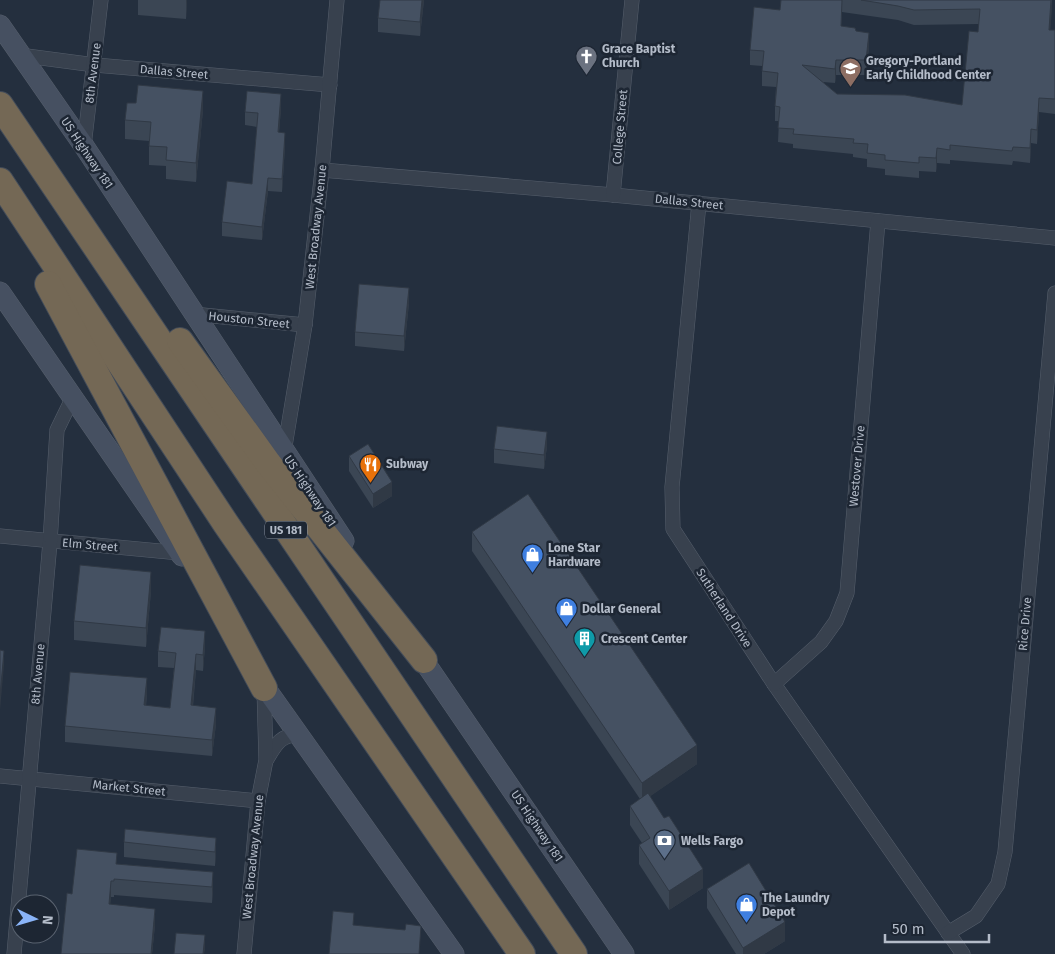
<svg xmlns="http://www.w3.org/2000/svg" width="1055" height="954" font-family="'Fira Sans',sans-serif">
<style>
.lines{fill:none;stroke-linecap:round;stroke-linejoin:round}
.minor-casing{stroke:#565f6c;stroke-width:15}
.secondary-casing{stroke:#565f6c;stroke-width:21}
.motorway-casing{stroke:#434c59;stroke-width:28}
.minor{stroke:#38414e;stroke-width:14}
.secondary{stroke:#465061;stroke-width:20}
.motorway{stroke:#746855;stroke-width:26}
.wall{fill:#3b4654;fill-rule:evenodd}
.shaded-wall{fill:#303945}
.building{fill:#455162;stroke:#303945}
.labels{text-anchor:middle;stroke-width:5;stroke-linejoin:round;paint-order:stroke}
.shield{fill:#1d2633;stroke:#878f9c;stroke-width:1}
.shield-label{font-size:11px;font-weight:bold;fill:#b4bcc9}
.poi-label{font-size:12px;font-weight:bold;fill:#b4bcc9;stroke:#1d2633;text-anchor:start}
.street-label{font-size:12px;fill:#b4bcc9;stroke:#1d2633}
</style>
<rect width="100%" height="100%" fill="#242f3e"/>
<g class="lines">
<defs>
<g id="minor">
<path d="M19,55l76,10 235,20"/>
<path d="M84,146l17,-146"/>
<path d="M322,170l291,25 442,43"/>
<path d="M613,195l19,-195"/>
<path d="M699,203l-27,284 1,42 101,155 189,270"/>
<path d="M193,314l112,11"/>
<path d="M284,452l21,-127 17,-155 15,-170"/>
<path d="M0,536l180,17"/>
<path d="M774,684l47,-42 15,-21 11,-28 31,-372"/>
<path d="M267,759c8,-13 13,-24 30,-24"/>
<path d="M0,776l258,25"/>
<path d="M948,933l28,-17 22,-32 7,-32 50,-559"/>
<path d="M14,954l36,-412 7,-112 16,-33"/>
<path d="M244,954l14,-153 8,-41 -2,-72"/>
</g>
<g id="secondary">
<path d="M0,25l84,121 260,395"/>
<path d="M0,292l182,264"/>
<path d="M415,648l209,306"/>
<path d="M257,676l197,278"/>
</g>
<g id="motorway">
<path d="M0,105l574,849"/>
<path d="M0,181l226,343 296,430"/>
<path d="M48,284l216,404"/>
<path d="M180,341l88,122 156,197"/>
</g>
</defs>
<use href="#minor" class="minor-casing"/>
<use href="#secondary" class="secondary-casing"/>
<use href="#motorway" class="motorway-casing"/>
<use href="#minor" class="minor"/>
<use href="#secondary" class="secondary"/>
<use href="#motorway" class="motorway"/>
</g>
<g class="wall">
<path d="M138,0h49l-1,19 -48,-4z"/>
<path d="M424,0l-4,36 -42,-4v-14z"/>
<path d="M781,0h271l-2,30h5v84l-16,-2 -2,32 -6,-1 -1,20 -17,-2 -1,4 -62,-5v4l-13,-1 -1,9 -17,-1v7l-34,-3v-6l-18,-2v-8l-14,-2v-3l-60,-6v-4l-15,-2 1,-21h-4v-15l1,-19 -14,-1v-20l-12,-1v-15l30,-40zM842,12l56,8 16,5 65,-1 -1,8 -16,73 -125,-11 -14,-12 12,1 1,-8h30l3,-28 -13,-16 -15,-5z"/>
<path d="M281,108l-2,24 6,14 -3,46 -14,-1 -6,49 -40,-4v-14l30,-38 5,-57 -12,-2v-13z"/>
<path d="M203,110l-7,72 -30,-3v-13l-17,-1v-24l-24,-2v-19z"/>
<path d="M409,303l-5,48 -49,-5v-14z"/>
<path d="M547,446l-3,23 -50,-6v-14z"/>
<path d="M349,456l43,40 -19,12 -24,-37z"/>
<path d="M472,532l225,232 -47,32 53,92 -34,22 -30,-46v-19l3,-2 -12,-18v-19l10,-7 -168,-248z"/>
<path d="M151,591l-5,56 -72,-7v-19z"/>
<path d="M205,646l-2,25 -7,-1 -3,36 23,18 -4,32 -147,-14v-16l82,-32 -1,12 24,2 4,-40 -16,-1v-16z"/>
<path d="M216,838v14l-1,14 -91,-9v-15z"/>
<path d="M117,864l96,8v17l-1,14 -98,-8v2h-3l-1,7 45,21 -3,29h-91l11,-60z"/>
<path d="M707,889l78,52 -21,13h-28l-29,-46z"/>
</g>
<g class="shaded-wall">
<path d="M186,0h1l-1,19z"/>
<path d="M422,0h2l-4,36v-14z"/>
<path d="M1052,0v10l-3,34v-14z"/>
<path d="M869,33v14l-3,28v-15z"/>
<path d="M836,60v15l-1,8v-14z"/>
<path d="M203,91v19l-7,72v-19z"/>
<path d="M281,94v14l-3,38v-14z"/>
<path d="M1039,98v14l-2,32v-14z"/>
<path d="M1031,129v14l-1,20v-15z"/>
<path d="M285,133v13l-3,46v-13z"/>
<path d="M937,148v15l-1,9v-14z"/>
<path d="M268,178v13l-6,49v-13z"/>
<path d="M409,288v15l-5,48v-15z"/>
<path d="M547,432v14l-3,23v-14z"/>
<path d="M392,482v14l-19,12v-14z"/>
<path d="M151,572v19l-5,56v-19z"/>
<path d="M205,631v15l-2,25v-16z"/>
<path d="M4,651v14l-4,45v-14z"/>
<path d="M196,654v16l-5,51v-16z"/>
<path d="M147,678v16l-3,27v-16z"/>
<path d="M216,708v16l-4,32v-16z"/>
<path d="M697,745v19l-55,38v-19z"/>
<path d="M216,838v14l-1,14v-14z"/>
<path d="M703,869v19l-34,22v-19z"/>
<path d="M213,872v17l-1,14v-16z"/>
<path d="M111,881v16l-2,23v-16z"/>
<path d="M155,909v16l-3,29h-1z"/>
<path d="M785,922v19l-21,13h-21v-6z"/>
<path d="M205,935v15l-1,4h-1z"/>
</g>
<g class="building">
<path d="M380,0h42l-2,22 -42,-4z"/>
<path d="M781,0h61l-1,26 14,2 1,3 13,2 -3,27h-30l-1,9 -33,-4 35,29 68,1 57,10 7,-74 9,1 2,-23 -66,1 -16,-4 -37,-6h190l-2,30h6v69l-16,-1 -2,32 -6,-1 -1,19 -17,-1 -1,4 -62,-6v5l-13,-2 -1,10 -17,-1v6l-34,-3v-5l-18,-2 1,-9 -15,-1 1,-4 -61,-5 1,-5 -16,-1 2,-21 -5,-1 3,-33 -16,-2 2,-20 -14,-1 4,-43 26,3z"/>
<path d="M138,85l65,6 -7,72 -30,-3 1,-13 -18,-1 2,-24 -26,-2 2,-17h9z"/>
<path d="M247,91l34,3 -3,38 7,1 -3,46 -14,-1 -6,49 -40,-5 5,-41 25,3 6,-71 -13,-1z"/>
<path d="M359,284l50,4 -5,48 -49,-4z"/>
<path d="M497,426l50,6 -3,23 -50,-6z"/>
<path d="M368,444l24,38 -19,12 -24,-38z"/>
<path d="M528,494l169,251 -55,38 -170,-251z"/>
<path d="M80,565l71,7 -5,56 -72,-7z"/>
<path d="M161,627l44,4 -2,24 -7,-1 -5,51 25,3 -4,32 -147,-14 5,-54 77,6 -3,27 26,3 6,-55 -18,-2z"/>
<path d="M0,650l4,1 -4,45z"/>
<path d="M648,793l16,25 5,-2 34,53 -34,22 -30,-46 11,-7 -20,-32z"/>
<path d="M125,829l91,9 -1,14 -91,-10z"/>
<path d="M77,849l40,4 -1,11 97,8 -1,15 -98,-8v2h-3l-2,23 46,5 -4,45h-90l6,-61 5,1z"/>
<path d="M749,863l36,59 -42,26 -36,-59z"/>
<path d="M333,911l21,2 -1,12 52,5 1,-6 15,2 -2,28h-90z"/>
<path d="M176,933l29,2 -2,19h-29z"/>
</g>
<defs>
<symbol id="church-pin" viewBox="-11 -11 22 30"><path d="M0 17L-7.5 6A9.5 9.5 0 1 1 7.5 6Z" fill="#6b7280" stroke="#1d2633"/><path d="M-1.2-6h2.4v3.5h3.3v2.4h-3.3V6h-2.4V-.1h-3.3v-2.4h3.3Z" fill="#fff"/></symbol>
<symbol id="school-pin" viewBox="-11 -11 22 30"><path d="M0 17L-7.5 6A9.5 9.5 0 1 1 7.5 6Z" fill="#8d6e63" stroke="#1d2633"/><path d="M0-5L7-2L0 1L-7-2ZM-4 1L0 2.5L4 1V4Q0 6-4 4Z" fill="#fff"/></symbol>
<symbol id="restaurant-pin" viewBox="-11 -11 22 30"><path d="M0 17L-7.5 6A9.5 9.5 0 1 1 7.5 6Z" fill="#e8710a" stroke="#1d2633"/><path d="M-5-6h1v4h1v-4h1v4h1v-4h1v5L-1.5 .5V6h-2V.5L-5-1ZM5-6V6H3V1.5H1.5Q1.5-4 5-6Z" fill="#fff"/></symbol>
<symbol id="shop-pin" viewBox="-11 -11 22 30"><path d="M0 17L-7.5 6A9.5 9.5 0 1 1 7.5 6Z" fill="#3f7fe0" stroke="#1d2633"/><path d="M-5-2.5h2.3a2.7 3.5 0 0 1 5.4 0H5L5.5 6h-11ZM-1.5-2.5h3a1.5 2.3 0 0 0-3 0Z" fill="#fff"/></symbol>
<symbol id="building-pin" viewBox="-11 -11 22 30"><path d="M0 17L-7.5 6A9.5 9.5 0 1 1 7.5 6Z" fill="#0f9aa8" stroke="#1d2633"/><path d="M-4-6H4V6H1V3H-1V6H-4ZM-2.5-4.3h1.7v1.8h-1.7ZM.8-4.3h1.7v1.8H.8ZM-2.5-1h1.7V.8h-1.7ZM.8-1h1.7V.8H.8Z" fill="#fff"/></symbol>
<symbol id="bank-pin" viewBox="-11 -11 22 30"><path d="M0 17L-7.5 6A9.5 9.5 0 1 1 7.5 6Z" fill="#5c6f8a" stroke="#1d2633"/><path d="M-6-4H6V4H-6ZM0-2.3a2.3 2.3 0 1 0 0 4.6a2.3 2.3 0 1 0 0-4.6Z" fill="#fff"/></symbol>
</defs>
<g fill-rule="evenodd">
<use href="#church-pin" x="574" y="44" width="25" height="34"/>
<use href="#school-pin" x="838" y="56" width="25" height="34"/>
<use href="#restaurant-pin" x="358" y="452" width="25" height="34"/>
<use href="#shop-pin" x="520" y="542" width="25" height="34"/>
<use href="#shop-pin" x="554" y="596" width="25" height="34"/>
<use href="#building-pin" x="572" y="626" width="25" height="34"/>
<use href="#bank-pin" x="652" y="828" width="25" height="34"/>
<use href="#shop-pin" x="734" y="892" width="25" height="34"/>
</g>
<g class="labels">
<rect class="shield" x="265" y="521.5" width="42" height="17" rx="4"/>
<g class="shield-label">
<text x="286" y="534">US 181</text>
</g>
<g class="poi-label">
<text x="602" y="53">Grace Baptist<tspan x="602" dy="14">Church</tspan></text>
<text x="866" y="65">Gregory-Portland<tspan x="866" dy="14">Early Childhood Center</tspan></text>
<text x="386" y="468">Subway</text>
<text x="548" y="552">Lone Star<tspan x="548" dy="14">Hardware</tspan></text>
<text x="582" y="613">Dollar General</text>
<text x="601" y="643">Crescent Center</text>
<text x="681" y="845">Wells Fargo</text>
<text x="762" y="902">The Laundry<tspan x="762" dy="14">Depot</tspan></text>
</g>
<g class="street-label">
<text transform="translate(174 72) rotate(5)" y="4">Dallas Street</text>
<text transform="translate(93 73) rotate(-83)" y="4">8th Avenue</text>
<text transform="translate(620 127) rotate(-85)" y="4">College Street</text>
<text transform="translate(87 153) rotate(56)" y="4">US Highway 181</text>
<text transform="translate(689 202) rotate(6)" y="4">Dallas Street</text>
<text transform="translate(316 227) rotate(-84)" y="4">West Broadway Avenue</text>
<text transform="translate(249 320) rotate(6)" y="4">Houston Street</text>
<text transform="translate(857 466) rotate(-85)" y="4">Westover Drive</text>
<text transform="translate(310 491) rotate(56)" y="4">US Highway 181</text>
<text transform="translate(90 545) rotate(5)" y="4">Elm Street</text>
<text transform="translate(724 608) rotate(57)" y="4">Sutherland Drive</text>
<text transform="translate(1025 624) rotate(-85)" y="4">Rice Drive</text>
<text transform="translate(38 674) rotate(-85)" y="4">8th Avenue</text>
<text transform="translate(129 788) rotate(6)" y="4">Market Street</text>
<text transform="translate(537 826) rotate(56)" y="4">US Highway 181</text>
<text transform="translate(253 857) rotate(-84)" y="4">West Broadway Avenue</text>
</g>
</g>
<g transform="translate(35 919) rotate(95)"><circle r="24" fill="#1d2633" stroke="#59626f"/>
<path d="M0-4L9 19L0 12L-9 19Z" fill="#8ab4f8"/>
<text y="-8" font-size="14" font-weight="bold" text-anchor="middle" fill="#b4bcc9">N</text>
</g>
<path d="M885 934v8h104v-8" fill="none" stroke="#b4bcc9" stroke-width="2.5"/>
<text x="892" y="934" font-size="15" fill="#b4bcc9" stroke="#1d2633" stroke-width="4" paint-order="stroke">50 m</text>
</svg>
